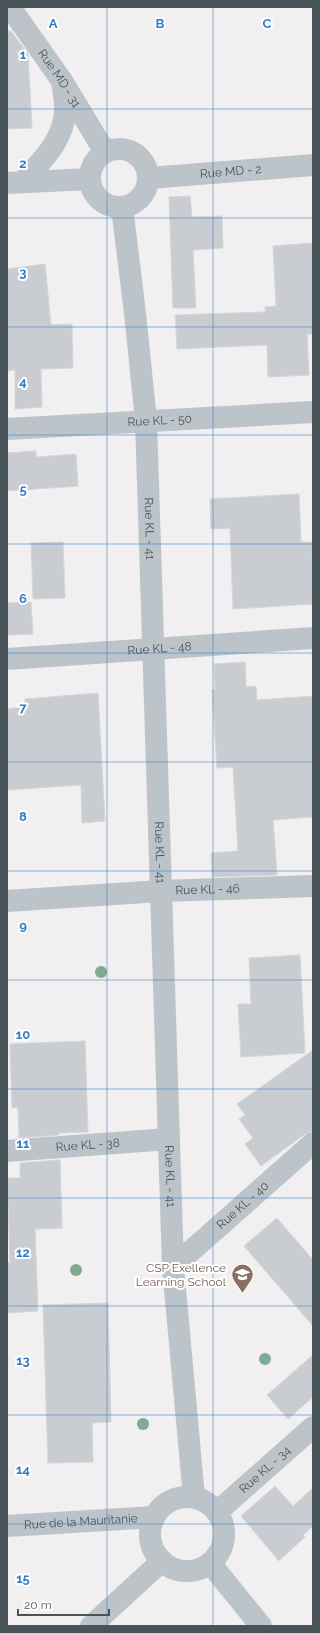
<svg xmlns="http://www.w3.org/2000/svg" width="320" height="1633" font-family="Raleway,sans-serif">
<style>
.building{fill:#c9ccd1;stroke:#d4d6d9}
.lines{fill:none;stroke-linecap:round;stroke-linejoin:round}
.minor{stroke:#bcc4ca;stroke-width:22}
.tertiary{stroke:#bcc4ca;stroke-width:22}
.tree{fill:#80aa92}
.grid{fill:none;stroke:#307dca;stroke-width:1;stroke-opacity:0.55}
.labels{text-anchor:middle;stroke-width:4;stroke-linejoin:round;paint-order:stroke}
.street-label{font-size:12px;fill:#49535a;stroke:#fff}
.education-label{font-size:12px;fill:#785e54;stroke:#fff;text-anchor:end}
.grid-label{font-size:13px;text-anchor:middle;font-weight:bold;fill:#307dca;stroke:#fff;stroke-width:4;stroke-linejoin:round;paint-order:stroke}
</style>
<rect width="100%" height="100%" fill="#f1efef"/>
<g class="building">
<path d="M7,31h4l17,23 4,74 -25,1z"/>
<path d="M190,196l2,21 30,-1 1,32 -30,2 3,58h-23l-4,-111z"/>
<path d="M313,243v91h-6l2,41 -41,2 -1,-32 -90,4 -2,-34 90,-3v-5l11,-1 -3,-60z"/>
<path d="M45,264l6,61 21,-1 1,44 -32,1 1,38 -27,2v-39l-8,1v-102z"/>
<path d="M36,451v6l40,-3 2,32 -71,5v-38z"/>
<path d="M299,494l2,48h11l1,62 -80,5 -3,-81 -19,1 -1,-30z"/>
<path d="M63,542l2,56 -32,1 -2,-56z"/>
<path d="M31,602l2,32 -26,1v-32z"/>
<path d="M245,662l1,25 10,-1 1,14 56,-4v121l-40,3 4,55 -65,2 -1,-24 27,-2 -5,-84 -16,1 -5,-78 3,-1 -1,-25z"/>
<path d="M98,693l7,128 -23,2 -1,-38 -74,5v-81l18,-2v-8z"/>
<path d="M300,955l5,98 -64,4 -3,-53h13l-2,-46z"/>
<path d="M85,1041l3,91 -30,1 1,2 -40,3 -1,-31 -6,1 -2,-64z"/>
<path d="M313,1050v81l-8,3 -44,32 -16,-22 8,-6 -14,-19 6,-4 -8,-11z"/>
<path d="M60,1160l2,68 -27,1 3,82 -31,2v-50l3,-1 -3,-84h13v-15z"/>
<path d="M277,1218l36,42v66l-69,-80z"/>
<path d="M108,1303l3,119 -19,1 1,39 -45,1 -5,-158z"/>
<path d="M313,1355v42l-25,22 -21,-24z"/>
<path d="M275,1486l18,20 20,-18v38l-10,9 2,2 -26,24 -38,-45z"/>
</g>
<g class="lines">
<g class="minor">
<path id="s1" d="M10,7l52,74 43,71"/>
<path id="s2" d="M122,207l13,106 11,108 27,846 21,230"/>
<path id="s3" d="M7,429l306,-17"/>
<path id="s4" d="M7,659l306,-21"/>
<path id="s5" d="M7,901l154,-10 152,-5"/>
<path id="s6" d="M7,1151l162,-12"/>
<path id="s7" d="M173,1267l140,-124"/>
<path id="s8" d="M217,1512l96,-85"/>
<path d="M91,1626l71,-65"/>
</g>
<g class="tertiary">
<circle cx="119" cy="178" r="29"/>
<path id="s9" d="M149,178l164,-13"/>
<path d="M23,182c18,-21 40,-40 42,-70 1,-10 -2,-21 -3,-31"/>
<path d="M7,183l83,-4"/>
<circle cx="187" cy="1534" r="37"/>
<path id="s10" d="M7,1526l147,-9"/>
<path d="M210,1563l51,63"/>
</g>
</g>
<g class="tree">
<circle cx="101" cy="972" r="6"/>
<circle cx="76" cy="1270" r="6"/>
<circle cx="265" cy="1359" r="6"/>
<circle cx="143" cy="1424" r="6"/>
</g>
<path class="grid" d="M107,7v1619M213,7v1619M7,109h306M7,218h306M7,327h306M7,435h306M7,544h306M7,653h306M7,762h306M7,871h306M7,980h306M7,1089h306M7,1198h306M7,1306h306M7,1415h306M7,1524h306"/>
<defs>
<symbol id="school-pin" viewBox="-11 -11 22 30"><path d="M0 17L-7.5 6A9.5 9.5 0 1 1 7.5 6Z" fill="#8d6e63" stroke="#fff"/><path d="M0-5L7-2L0 1L-7-2ZM-4 1L0 2.5L4 1V4Q0 6-4 4Z" fill="#fff"/></symbol>
</defs>
<g fill-rule="evenodd">
<use href="#school-pin" x="230" y="1262" width="25" height="34"/>
</g>
<g class="labels">
<g class="street-label">
<text dy="4" stroke="none"><textPath href="#s1" startOffset="87">Rue MD - 31</textPath></text>
<text dy="4" stroke="none"><textPath href="#s9" startOffset="82">Rue MD - 2</textPath></text>
<text dy="4" stroke="none"><textPath href="#s3" startOffset="153">Rue KL - 50</textPath></text>
<text dy="4" stroke="none"><textPath href="#s2" startOffset="323">Rue KL - 41</textPath></text>
<text dy="4" stroke="none"><textPath href="#s4" startOffset="153">Rue KL - 48</textPath></text>
<text dy="4" stroke="none"><textPath href="#s2" startOffset="647">Rue KL - 41</textPath></text>
<text dy="4" stroke="none"><textPath href="#s5" startOffset="201">Rue KL - 46</textPath></text>
<text dy="4" stroke="none"><textPath href="#s6" startOffset="81">Rue KL - 38</textPath></text>
<text dy="4" stroke="none"><textPath href="#s2" startOffset="971">Rue KL - 41</textPath></text>
<text dy="4" stroke="none"><textPath href="#s7" startOffset="93">Rue KL - 40</textPath></text>
<text dy="4" stroke="none"><textPath href="#s8" startOffset="64">Rue KL - 34</textPath></text>
<text dy="4" stroke="none"><textPath href="#s10" startOffset="74">Rue de la Mauritanie</textPath></text>
</g>
<g class="education-label">
<text x="226" y="1272">CSP Exellence<tspan x="226" dy="14">Learning School</tspan></text>
</g>
</g>
<g class="grid-label">
<text x="53" y="28">A</text>
<text x="160" y="28">B</text>
<text x="267" y="28">C</text>
<text x="23" y="59">1</text>
<text x="23" y="168">2</text>
<text x="23" y="277">3</text>
<text x="23" y="386">4</text>
<text x="23" y="494">5</text>
<text x="23" y="603">6</text>
<text x="23" y="712">7</text>
<text x="23" y="821">8</text>
<text x="23" y="930">9</text>
<text x="23" y="1039">10</text>
<text x="23" y="1148">11</text>
<text x="23" y="1257">12</text>
<text x="23" y="1365">13</text>
<text x="23" y="1474">14</text>
<text x="23" y="1583">15</text>
</g>
<rect width="320" height="1633" fill="none" stroke="#49535a" stroke-width="16"/>
<path d="M18 1609v6h91v-6" fill="none" stroke="#49535a" stroke-width="2"/>
<text x="24" y="1609" font-size="12" fill="#49535a" stroke="#ffffff" stroke-width="3" paint-order="stroke">20 m</text>
</svg>
